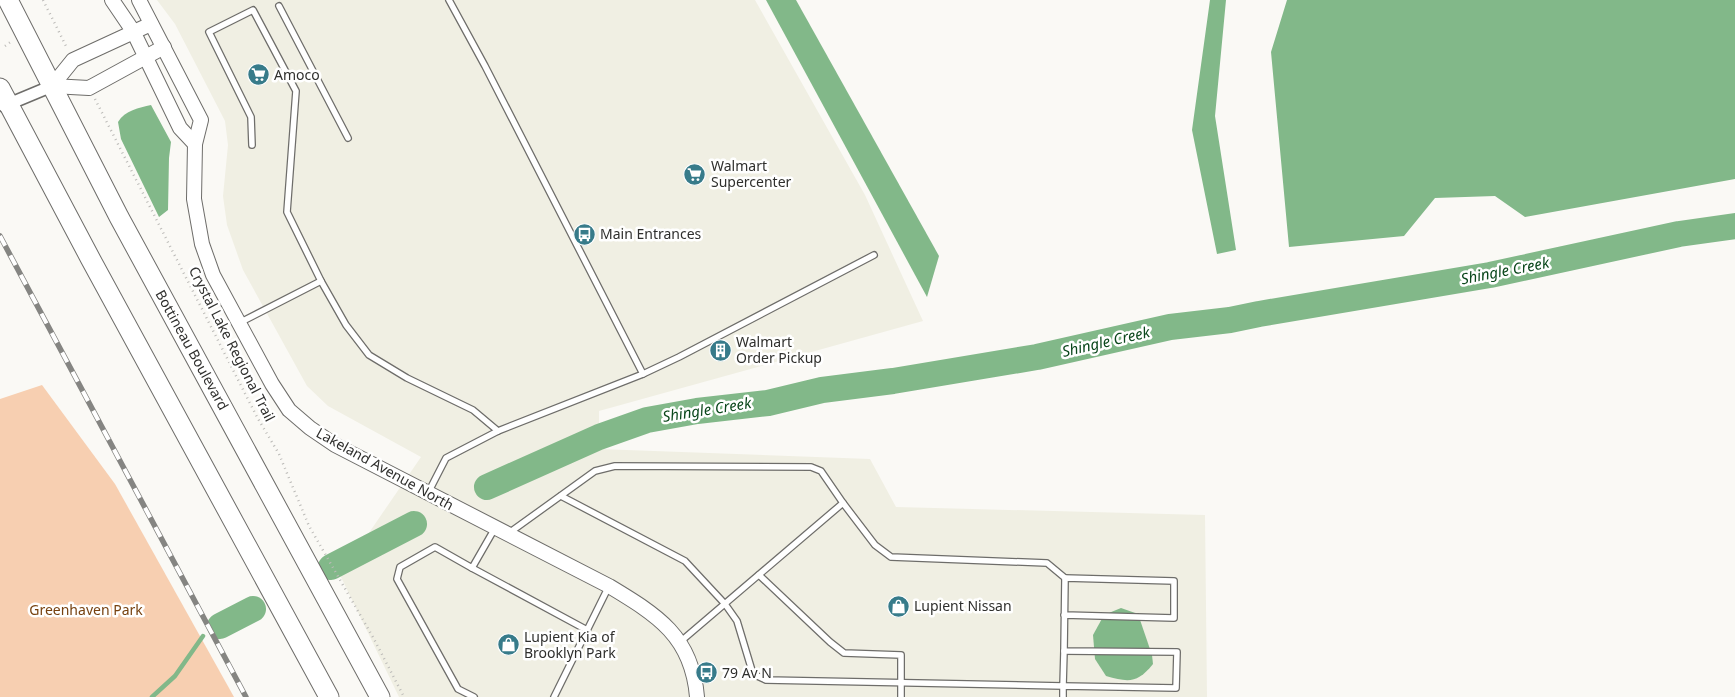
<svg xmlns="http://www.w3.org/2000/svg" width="1735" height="697" font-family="'Noto Sans',sans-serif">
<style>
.built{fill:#f0efe3}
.green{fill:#f7cfb1}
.water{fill:#82b889}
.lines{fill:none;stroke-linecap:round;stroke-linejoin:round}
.stream{stroke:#82b889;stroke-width:4.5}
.river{stroke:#82b889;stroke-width:26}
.service-casing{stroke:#6e6d6a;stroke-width:8}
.minor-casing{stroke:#6e6d6a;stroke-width:14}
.tertiary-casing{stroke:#6e6d6a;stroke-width:16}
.trunk-casing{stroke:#6e6d6a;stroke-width:21}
.path{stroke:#bcbbb8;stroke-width:2.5;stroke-dasharray:1 4;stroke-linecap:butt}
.service{stroke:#fff;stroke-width:5.5}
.minor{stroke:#fff;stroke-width:11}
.tertiary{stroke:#fff;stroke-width:14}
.trunk{stroke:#fff;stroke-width:19}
.rail-casing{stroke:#858582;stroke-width:5.5}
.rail{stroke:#fff;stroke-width:4;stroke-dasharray:11;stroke-linecap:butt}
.labels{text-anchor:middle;stroke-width:5;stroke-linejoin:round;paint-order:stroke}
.poi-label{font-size:14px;fill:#2f2f2d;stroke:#fff;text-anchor:start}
.street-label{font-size:14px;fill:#2f2f2d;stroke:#fff}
.park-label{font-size:14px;fill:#774210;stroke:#fff}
.water-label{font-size:15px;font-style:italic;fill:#0a471b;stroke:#fff}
</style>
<rect width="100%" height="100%" fill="#faf9f5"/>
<path class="built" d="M157,0h598l110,195 58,126 -324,90v38l271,10 26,48 309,8 2,182h-808l-59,-122 81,-118 -93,-51 -21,-20 -64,-116 -16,-45 -4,-29 5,-51 -3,-24 -50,-97z"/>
<path class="green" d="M42,385l73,99 119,213h-234v-298z"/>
<g class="water">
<path d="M766,0h30l143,256 -12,41z"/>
<path d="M1210,0h16l-11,116 21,134 -19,4 -25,-124z"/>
<path d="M1287,0h448v179l-210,38 -30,-21 -60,2 -31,38 -115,11 -18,-195z"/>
<path d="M151,105l20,37 -2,16 -1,52 -9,7 -38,-78 -3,-17c7,-12 21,-14 33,-17z"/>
<path d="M1121,608l17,6 14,41 1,9c-16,20 -25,18 -47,12l-11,-17 -2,-24 11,-20z"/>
</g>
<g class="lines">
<path class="stream" d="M152,697l23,-21 28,-40"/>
<g class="river">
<path d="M487,487l112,-50 48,-17 50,-9 71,-8 54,-13 71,-9 144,-24 133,-30 60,-7 29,-6 231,-39 189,-41 56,-8"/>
<path d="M331,567l83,-43"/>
<path d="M220,626l33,-17"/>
</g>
<defs>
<g id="service">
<path d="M449,0l36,66 158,308"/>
<path d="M279,6l69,132"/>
<path d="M252,145l-1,-28 -42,-85 44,-22 43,81 -9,121 34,69 25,44 23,30 38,23 66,32 25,21"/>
<path d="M239,323l82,-42"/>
<path d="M428,493l18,-35 52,-27 145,-57 36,-17 195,-102"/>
<path d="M561,496l124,65 40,43 12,17 16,53 13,6 297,6 1,-35"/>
<path d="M509,533l86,-62 20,-5 196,1 10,4 22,32"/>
<path d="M472,568l115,62"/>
<path d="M759,575l71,67 14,11 57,2v42"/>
<path d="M680,642l163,-139 32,42 16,12 156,6 18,15"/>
<path d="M474,697l-16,-8 -61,-110 3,-12 35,-20 37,21 23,-40"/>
<path d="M554,697l55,-111"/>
<path d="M1063,697v-11l113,2 1,-36 -113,-1 1,-73 109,3v37l-110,-3"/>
</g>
<path id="minor" d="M4,106l48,-20"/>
<g id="tertiary">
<path d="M112,0l21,31 47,97 15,16"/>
<path d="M139,0l62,120 -6,24 -1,55 8,45 11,31 59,109 17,26 21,18 25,17 274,141c48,29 83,50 88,111"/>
<path d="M52,86l37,2 75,-41"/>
<path d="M52,86l21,-26 78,-36"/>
</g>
<g id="trunk">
<path d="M8,0l111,217 261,480"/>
<path d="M0,88l90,170 239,439"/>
</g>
</defs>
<use href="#service" class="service-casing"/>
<use href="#minor" class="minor-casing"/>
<use href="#tertiary" class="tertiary-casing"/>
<use href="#trunk" class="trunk-casing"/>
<g class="path">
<path d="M43,0l24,48"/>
<path d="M5,46l7,-5"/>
<path d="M95,99l162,318 22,37 30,72 65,113 30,58"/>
</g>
<use href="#service" class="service"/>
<use href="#minor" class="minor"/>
<use href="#tertiary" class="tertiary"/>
<use href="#trunk" class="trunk"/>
<defs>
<path id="rail" d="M0,236l246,461"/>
</defs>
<use href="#rail" class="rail-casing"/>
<use href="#rail" class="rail"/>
</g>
<defs>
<symbol id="supermarket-disc" viewBox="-11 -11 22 22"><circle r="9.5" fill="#377b8a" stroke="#fff"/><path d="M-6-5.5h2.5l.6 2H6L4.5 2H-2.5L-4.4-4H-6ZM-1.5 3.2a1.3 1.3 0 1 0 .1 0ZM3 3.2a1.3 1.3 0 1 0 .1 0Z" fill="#fff"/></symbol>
<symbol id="bus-disc" viewBox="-11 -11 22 22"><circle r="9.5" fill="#377b8a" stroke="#fff"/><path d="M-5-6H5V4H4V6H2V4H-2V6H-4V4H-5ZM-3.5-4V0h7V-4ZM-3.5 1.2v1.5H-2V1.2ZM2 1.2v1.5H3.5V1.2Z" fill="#fff"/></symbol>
<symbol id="building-disc" viewBox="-11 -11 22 22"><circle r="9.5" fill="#377b8a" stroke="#fff"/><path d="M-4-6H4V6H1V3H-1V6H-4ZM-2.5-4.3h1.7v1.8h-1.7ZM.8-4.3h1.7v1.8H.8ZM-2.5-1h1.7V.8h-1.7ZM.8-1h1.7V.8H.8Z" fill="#fff"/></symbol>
<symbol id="shop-disc" viewBox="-11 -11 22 22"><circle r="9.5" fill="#377b8a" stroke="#fff"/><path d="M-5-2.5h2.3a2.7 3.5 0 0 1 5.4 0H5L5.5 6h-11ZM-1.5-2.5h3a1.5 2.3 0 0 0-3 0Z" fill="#fff"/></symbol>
</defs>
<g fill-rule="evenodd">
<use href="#supermarket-disc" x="246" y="62" width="25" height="25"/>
<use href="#supermarket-disc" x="682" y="162" width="25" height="25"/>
<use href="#bus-disc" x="572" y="222" width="25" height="25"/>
<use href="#building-disc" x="708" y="338" width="25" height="25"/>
<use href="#shop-disc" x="886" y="594" width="25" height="25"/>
<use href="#shop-disc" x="496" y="632" width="25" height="25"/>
<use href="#bus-disc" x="694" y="660" width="25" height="25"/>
</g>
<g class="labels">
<g class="poi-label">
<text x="274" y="80">Amoco</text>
<text x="711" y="171">Walmart<tspan x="711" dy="16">Supercenter</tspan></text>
<text x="600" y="239">Main Entrances</text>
<text x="736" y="347">Walmart<tspan x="736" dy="16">Order Pickup</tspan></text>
<text x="914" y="611">Lupient Nissan</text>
<text x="524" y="642">Lupient Kia of<tspan x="524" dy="16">Brooklyn Park</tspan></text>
<text x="722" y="678">79 Av N</text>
</g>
<g class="street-label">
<text transform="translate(232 344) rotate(63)" y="5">Crystal Lake Regional Trail</text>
<text transform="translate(192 350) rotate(61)" y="5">Bottineau Boulevard</text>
<text transform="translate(385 469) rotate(29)" y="5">Lakeland Avenue North</text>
</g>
<g class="park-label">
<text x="86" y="615">Greenhaven Park</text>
</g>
<g class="water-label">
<text transform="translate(1505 271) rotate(-11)" y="5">Shingle Creek</text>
<text transform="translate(1106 342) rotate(-13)" y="5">Shingle Creek</text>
<text transform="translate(707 410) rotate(-9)" y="5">Shingle Creek</text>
</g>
</g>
</svg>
